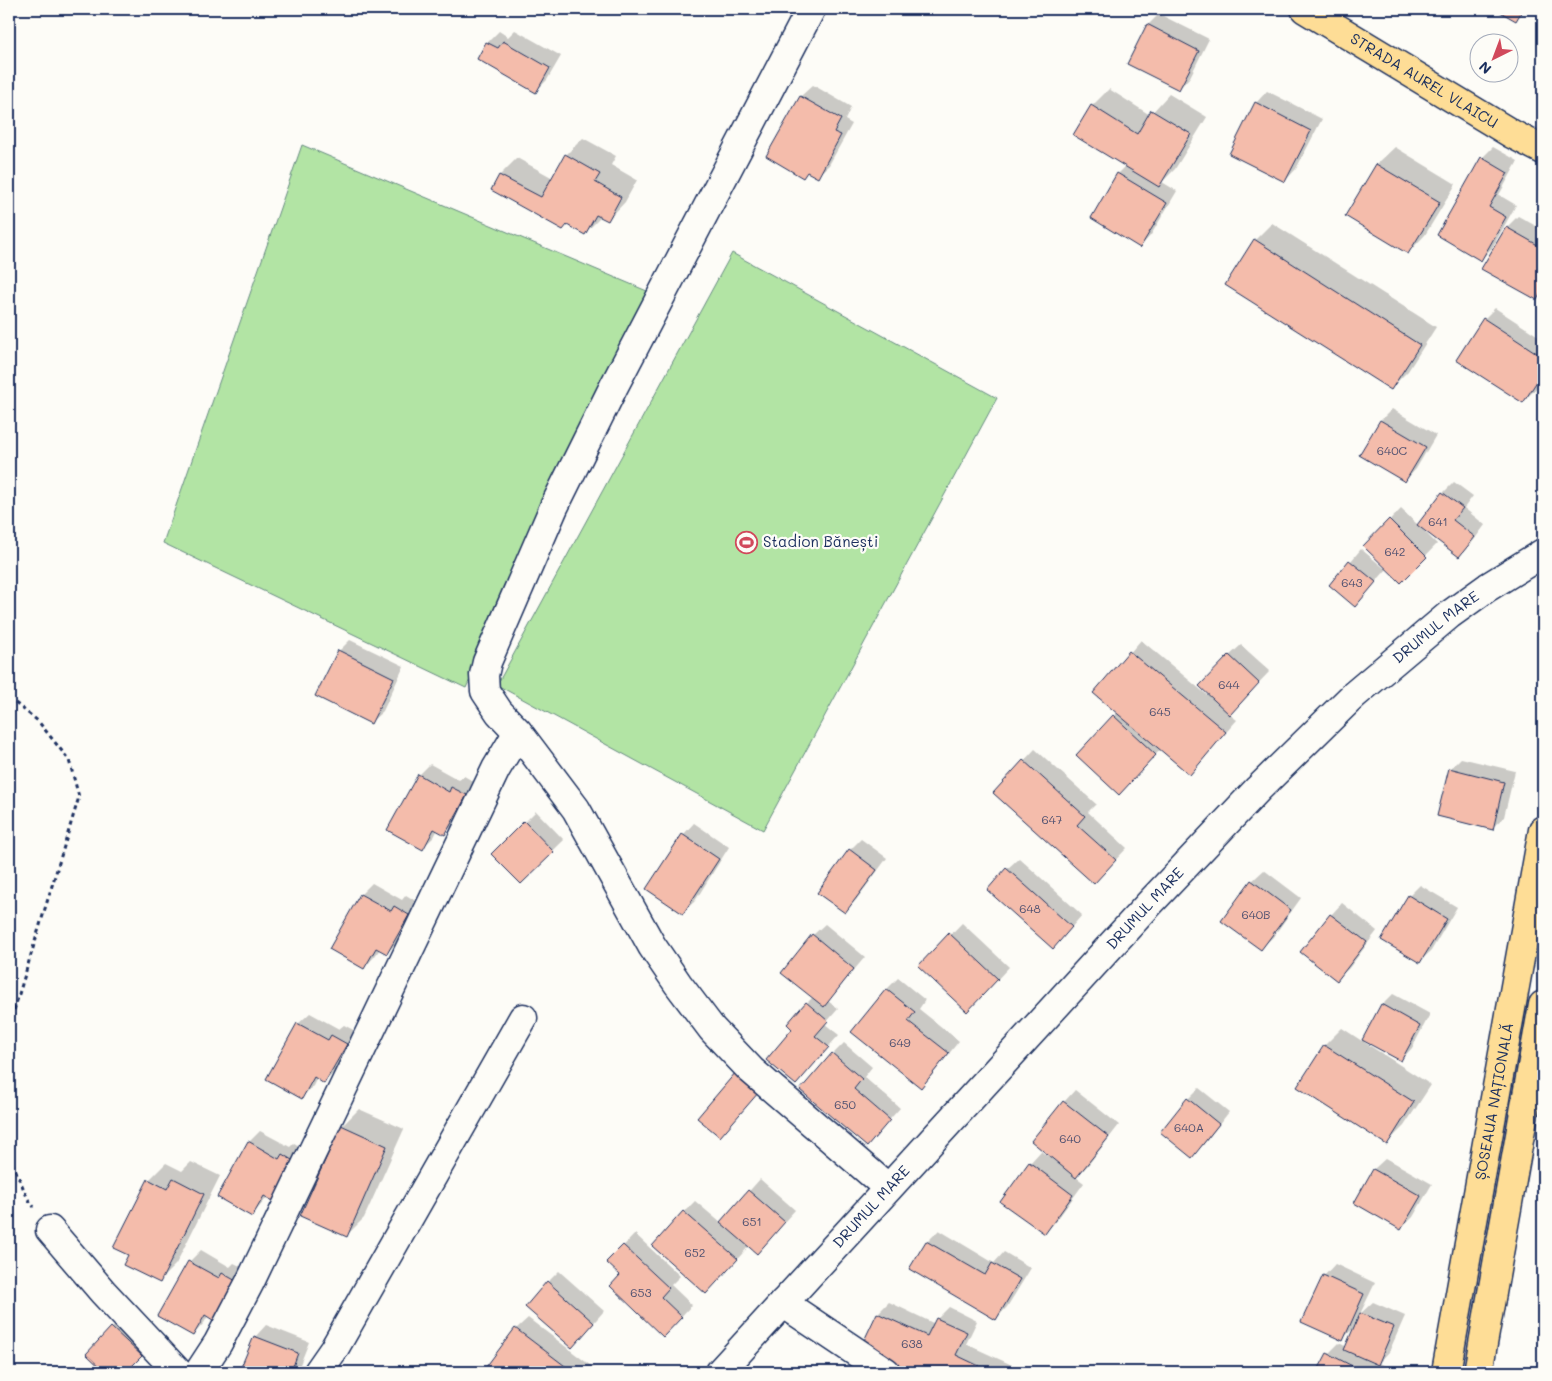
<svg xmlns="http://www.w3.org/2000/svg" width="1552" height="1381" font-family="Mali,sans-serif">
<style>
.green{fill:#b2e4a4;stroke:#668a81}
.shadow{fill:#0003}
.building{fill:#f4bcab;stroke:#1b2f5e}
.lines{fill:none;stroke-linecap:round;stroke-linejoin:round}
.minor-casing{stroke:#1b2f5e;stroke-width:31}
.major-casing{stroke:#1b2f5e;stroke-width:31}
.highway-casing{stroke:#1b2f5e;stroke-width:31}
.path{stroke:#1b2f5e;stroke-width:3;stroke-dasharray:4 4;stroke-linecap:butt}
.minor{stroke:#fdfcf7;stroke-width:28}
.major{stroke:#fedd96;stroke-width:28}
.highway{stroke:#fedd96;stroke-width:28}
.labels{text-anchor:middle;stroke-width:4.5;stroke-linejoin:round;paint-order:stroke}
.number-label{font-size:12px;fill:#515271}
.street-label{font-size:15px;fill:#1b2f5e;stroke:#fdfcf7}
.poi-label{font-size:15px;fill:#1b2f5e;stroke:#fdfcf7;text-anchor:start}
</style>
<rect width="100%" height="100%" fill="#fdfcf7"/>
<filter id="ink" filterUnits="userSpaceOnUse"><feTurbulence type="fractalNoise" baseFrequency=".02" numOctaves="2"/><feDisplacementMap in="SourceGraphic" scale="10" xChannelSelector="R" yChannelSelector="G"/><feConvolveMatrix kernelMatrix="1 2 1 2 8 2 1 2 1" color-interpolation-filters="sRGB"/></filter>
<g filter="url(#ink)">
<g class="green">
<path d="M302,145l352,149 -52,99 -136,295 -303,-145z"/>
<path d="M732,253l265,145 -234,432 -266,-145z"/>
</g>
<g class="shadow">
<path d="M1498,9h28l-10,10z"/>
<path d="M1159,14l50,25 -19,38 -11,12 -31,-64z"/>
<path d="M515,30l46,26 -14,24 -12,12 -57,-34 9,-15 12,-12 9,6z"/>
<path d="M813,85l38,22 -6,13 7,4 -23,41 -12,11 -9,-5 -5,5 -35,-20 33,-60z"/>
<path d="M1109,89l41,26 19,-21 38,23 -32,52 -13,13 15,9 -26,44 -11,12 -48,-29 26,-44 8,-8 -34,-60z"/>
<path d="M1267,91l55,28 -26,50 -11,12 -29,-78z"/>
<path d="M583,138l33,18 -5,9 26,15 -12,22 -17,18 -6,-4 -17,17 -92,-44 7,-14 17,-17 36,20 13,-23z"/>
<path d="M1395,147l61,37 -31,51 -17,18 -61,-37 30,-52z"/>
<path d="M1493,147l25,14 -19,34 17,10 -24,43 -11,11 1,-101z"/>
<path d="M1518,216l25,14v62l-6,7 -54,-30 24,-42z"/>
<path d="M1272,223l164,104 -28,44 -17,17 -136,-148z"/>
<path d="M1495,308l48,31v38l-8,13 -12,11 -39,-82z"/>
<path d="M1392,409l44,26 -20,34 -11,12 -44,-27 20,-34z"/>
<path d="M1454,482l19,14 -9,12 21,17 -14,19 -12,11 -37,-28 -1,1 16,16 -36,37 -14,-12 -32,36 -24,-20 30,-36 23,19 1,-2 -20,-20 36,-37 17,16 25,-32z"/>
<path d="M350,640l54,26 -21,45 -12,11 -32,-71z"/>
<path d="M1141,640l66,55 22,-39 12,-11 29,26 -41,43 8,6 -47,53 -29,-24 -31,33 -52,-27 40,-43 -23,-19z"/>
<path d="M1035,749l61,55 -8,8 39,36 -22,23 -111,-78z"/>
<path d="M1461,758l54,13 -11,46 -12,11 -42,-59z"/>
<path d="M430,764l29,16 5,-4 14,8 -22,38 -11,11 -7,-4 -4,8 -12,11 -3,-73z"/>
<path d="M536,811l28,29 -43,42 -28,-28z"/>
<path d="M694,823l35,24 -34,54 -12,11v-77z"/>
<path d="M861,839l26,19 -31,42 -11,11 5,-61z"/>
<path d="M1019,858l63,57 -18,21 -57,-67z"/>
<path d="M1264,870l37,28 -28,39 -12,11 -9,-67z"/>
<path d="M372,883l30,17 4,-5 13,8 -21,38 -11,12 -7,-4 -5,7 -11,12 -34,-19 31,-55z"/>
<path d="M1420,885l37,22 -26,44 -12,11 -10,-66z"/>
<path d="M1342,903l35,28 -28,37 -12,11 -6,-64z"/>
<path d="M962,923l47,44 -30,32 -59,-33z"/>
<path d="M825,924l40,33 -37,44 10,8 -13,15 14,11 -43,48 -2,-54 13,-26 6,-6v-62z"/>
<path d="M898,978l27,22 -6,9 40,32 -27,34 -11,12 -69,-55 35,-43z"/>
<path d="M1393,994l37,20 -18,34 -11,12 -36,-20 -1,2 67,43 -27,41 -17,17 -89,-56 27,-42 17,-17 20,13 20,-36z"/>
<path d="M310,1013l29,16 5,-4 13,7 -21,39 -12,11 -7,-4 -4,8 -11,11 -4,-73z"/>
<path d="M844,1043l28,24 -8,10 36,31 -33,37 -34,-91z"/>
<path d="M1199,1088l30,24 -26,33 -11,11 -4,-57z"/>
<path d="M1075,1090l44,35 -31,40 -12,12 8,6 -28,38 -11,12 -15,-70 11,-12 6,5 1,-2 -16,-13 32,-39z"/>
<path d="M359,1109l45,20 -40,89 -17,17 -5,-109z"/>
<path d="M260,1131l30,16 4,-4 14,8 -56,64 -3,-73z"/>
<path d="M1386,1158l46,26 -19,33 -12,12 -45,-27 18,-33z"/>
<path d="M191,1162l29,14 -44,88 -17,17 -29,-26 19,-75 17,-17 16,8z"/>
<path d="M760,1179l35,31 -38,42 -8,-6 -31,35 -34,-69 11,-11 26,22z"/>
<path d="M939,1230l55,33 10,-11 27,16 -24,39 -11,12 -85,-50 16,-27z"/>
<path d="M635,1234l45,42 -9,9 21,20 -18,19 -66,-62z"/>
<path d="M201,1250l29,17 4,-4 14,7 -40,46 -4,7 -11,12 -34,-19 30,-54z"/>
<path d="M1335,1264l40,19 -15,31 13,-12 32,14 -16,36 -10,11 7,3 -3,6h-65l10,-18 11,-11 8,4 9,-21 -14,13 -18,-63z"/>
<path d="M559,1271l45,40 -21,24 -35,-53z"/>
<path d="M889,1302l46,22 2,-5 12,-12 28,14 -11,23 46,21 -3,7h-103l-45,-21 17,-38z"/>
<path d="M123,1317l29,27 -27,28h-18l-20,-18z"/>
<path d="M528,1318l71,54h-111l-3,-2 31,-41z"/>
<path d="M266,1325l43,17 -12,30h-56l14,-35z"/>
</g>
<g class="building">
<path d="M1495,9h28l-7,12z"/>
<path d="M1147,24l52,27 -20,39 -52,-26z"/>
<path d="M503,41l47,27 -14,25 -59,-34 9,-17 12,6z"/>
<path d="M800,96l41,23 -7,13 7,3 -23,43 -11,-6 -4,6 -37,-22z"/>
<path d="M1255,102l56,29 -26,51 -56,-28z"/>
<path d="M1091,105l46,29 14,-24 40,24 -32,53 -86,-52z"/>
<path d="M565,154l35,20 -5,8 26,15 -13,24 -12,-6 -11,20 -18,-10 -4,5 -72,-40 8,-15 42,22z"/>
<path d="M1481,157l27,16 -19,34 17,10 -25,44 -44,-26z"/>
<path d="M1376,164l64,38 -32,52 -63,-38z"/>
<path d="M1117,173l50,30 -27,45 -49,-30z"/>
<path d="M1506,227l37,21v41l-6,11 -56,-31z"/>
<path d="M1254,239l166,106 -29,45 -166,-105z"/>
<path d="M1483,318l60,39v15l-20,31 -67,-43z"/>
<path d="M1380,420l46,27 -21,35 -46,-27z"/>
<path d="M1442,492l21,16 -10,12 22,17 -16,20 -42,-32z"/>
<path d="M1389,519l38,38 -26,26 -38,-37z"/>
<path d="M1349,560l27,22 -21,25 -26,-22z"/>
<path d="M338,650l56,28 -23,46 -56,-28z"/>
<path d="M1129,651l97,81 -36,43 -97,-82z"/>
<path d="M1229,655l30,28 -29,32 -31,-29z"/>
<path d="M1113,715l43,40 -37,40 -43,-40z"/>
<path d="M1023,760l62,56 -8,9 39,35 -22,24 -101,-91z"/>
<path d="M1449,768l55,14 -11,48 -56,-14z"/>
<path d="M418,774l31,18 2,-5 16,8 -22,40 -11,-6 -11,21 -36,-20z"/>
<path d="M524,821l30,31 -33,32 -30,-30z"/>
<path d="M682,834l37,25 -36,55 -37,-25z"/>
<path d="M849,849l28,21 -32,43 -28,-20z"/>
<path d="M1006,868l66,59 -19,22 -66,-59z"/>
<path d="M1251,880l40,30 -30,40 -40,-29z"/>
<path d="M360,894l31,17 3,-5 15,9 -22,39 -11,-6 -12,21 -35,-20z"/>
<path d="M1408,895l39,24 -27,44 -39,-23z"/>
<path d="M1330,914l37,28 -30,39 -37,-29z"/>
<path d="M949,933l49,46 -31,33 -49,-46z"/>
<path d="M812,934l42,35 -30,38 -43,-34z"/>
<path d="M886,989l29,23 -7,9 41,32 -28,35 -70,-56z"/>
<path d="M806,1002l22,19 -13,15 14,11 -33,38 -30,-25 26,-31 -5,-5z"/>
<path d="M1381,1004l39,22 -19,35 -39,-21z"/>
<path d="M297,1023l31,17 3,-5 16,9 -23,40 -10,-7 -12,22 -36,-20z"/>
<path d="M1324,1045l90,57 -27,43 -90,-58z"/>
<path d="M832,1053l30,26 -8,10 36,31 -23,27 -67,-57z"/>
<path d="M736,1072l23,20 -39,45 -23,-19z"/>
<path d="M1187,1098l32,26 -27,34 -32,-26z"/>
<path d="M1063,1101l46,36 -33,41 -45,-37z"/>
<path d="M341,1125l46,21 -40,91 -47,-21z"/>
<path d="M248,1141l31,18 3,-5 15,9 -22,39 -11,-6 -12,21 -35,-20z"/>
<path d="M1029,1162l44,33 -28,39 -45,-32z"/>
<path d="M1373,1169l48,27 -20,34 -47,-27z"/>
<path d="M173,1178l31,16 -44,89 -37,-18 5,-10 -15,-7 35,-69 19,10z"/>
<path d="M748,1190l37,32 -28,32 -37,-32z"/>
<path d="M683,1211l55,48 -32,35 -54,-48z"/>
<path d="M926,1241l59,34 7,-12 28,16 -24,41 -87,-51z"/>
<path d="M623,1245l46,43 -8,9 21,20 -19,20 -53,-51 10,-11 -14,-13z"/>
<path d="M188,1261l31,17 3,-5 16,9 -22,40 -11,-7 -12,21 -36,-20z"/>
<path d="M1323,1275l41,19 -21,47 -42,-19z"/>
<path d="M547,1281l47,42 -22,25 -47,-41z"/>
<path d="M877,1313l50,23 9,-18 31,14 -11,23 36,17h-88l-45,-21z"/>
<path d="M1360,1313l34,14 -16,38 -34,-15z"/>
<path d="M111,1327l31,29 -16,16h-21l-19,-18z"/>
<path d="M515,1328l58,44h-88l-2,-1z"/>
<path d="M254,1336l44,17 -7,19h-52z"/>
<path d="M1327,1353l37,19h-47z"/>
</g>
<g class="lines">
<defs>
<g id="minor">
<path d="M811,9l-197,377 -60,121 -67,155 -3,13 1,16 14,21 19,20 58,77 76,137 26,38 34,45 39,41 137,118"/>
<path d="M50,1230l53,62 75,80"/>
<path d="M783,1303l103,69"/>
<path d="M199,1372l19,-29 32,-61 246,-513 22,-37"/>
<path d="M318,1372l16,-23 189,-331"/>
<path id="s1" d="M720,1372l429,-468 109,-115 96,-94 95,-80 39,-28 55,-34"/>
</g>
<g id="major">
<path id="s2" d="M1305,9l207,125 31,16"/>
</g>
<g id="highway">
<path id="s3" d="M1446,1372l97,-542"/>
<path d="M1478,1372l65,-367"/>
</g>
</defs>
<use href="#minor" class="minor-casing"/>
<use href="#major" class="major-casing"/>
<use href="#highway" class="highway-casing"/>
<g class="path">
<path d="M9,698l29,23 31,39 10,37 -67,220 -3,21"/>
<path d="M9,1155l19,44 6,8"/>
</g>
<use href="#minor" class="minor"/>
<use href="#major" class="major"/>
<use href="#highway" class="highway"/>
</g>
</g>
<defs>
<symbol id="stadium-ring" viewBox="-11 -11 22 22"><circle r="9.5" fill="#fdfcf7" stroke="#d1495b" stroke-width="1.5"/><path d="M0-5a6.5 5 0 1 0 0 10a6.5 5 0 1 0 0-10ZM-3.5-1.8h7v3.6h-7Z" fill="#d1495b"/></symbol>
</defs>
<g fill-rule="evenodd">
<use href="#stadium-ring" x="734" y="530" width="25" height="25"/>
</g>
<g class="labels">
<g class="number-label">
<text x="1392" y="455">640C</text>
<text x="1438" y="526">641</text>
<text x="1395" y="556">642</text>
<text x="1352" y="587">643</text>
<text x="1229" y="689">644</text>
<text x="1160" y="716">645</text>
<text x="1052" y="824">647</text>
<text x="1030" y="913">648</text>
<text x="1256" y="919">640B</text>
<text x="900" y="1047">649</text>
<text x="845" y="1109">650</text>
<text x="1189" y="1132">640A</text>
<text x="1070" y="1143">640</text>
<text x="752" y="1226">651</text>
<text x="695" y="1257">652</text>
<text x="641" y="1297">653</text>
<text x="912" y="1348">638</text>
</g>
<g class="street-label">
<text dy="5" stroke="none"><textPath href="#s2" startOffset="139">STRADA AUREL VLAICU</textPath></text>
<text dy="5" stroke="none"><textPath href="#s1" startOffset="1034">DRUMUL MARE</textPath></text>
<text dy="5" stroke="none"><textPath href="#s1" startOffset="629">DRUMUL MARE</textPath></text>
<text dy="5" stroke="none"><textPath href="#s3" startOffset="275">ȘOSEAUA NAȚIONALĂ</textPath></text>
<text dy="5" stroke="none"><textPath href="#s1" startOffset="224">DRUMUL MARE</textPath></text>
</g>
<g class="poi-label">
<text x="763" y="547">Stadion Bănești</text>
</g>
</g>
<rect width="1552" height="1381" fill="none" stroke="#fdfcf7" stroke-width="30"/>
<rect x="15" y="15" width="1522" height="1351" fill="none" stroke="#1b2f5e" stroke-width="2" filter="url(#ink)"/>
<g transform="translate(1494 58) rotate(222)"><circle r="24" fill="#fdfcf7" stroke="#a3aaba"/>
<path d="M0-4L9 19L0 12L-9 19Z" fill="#d1495b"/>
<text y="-8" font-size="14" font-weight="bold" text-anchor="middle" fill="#1b2f5e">N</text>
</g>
</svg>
